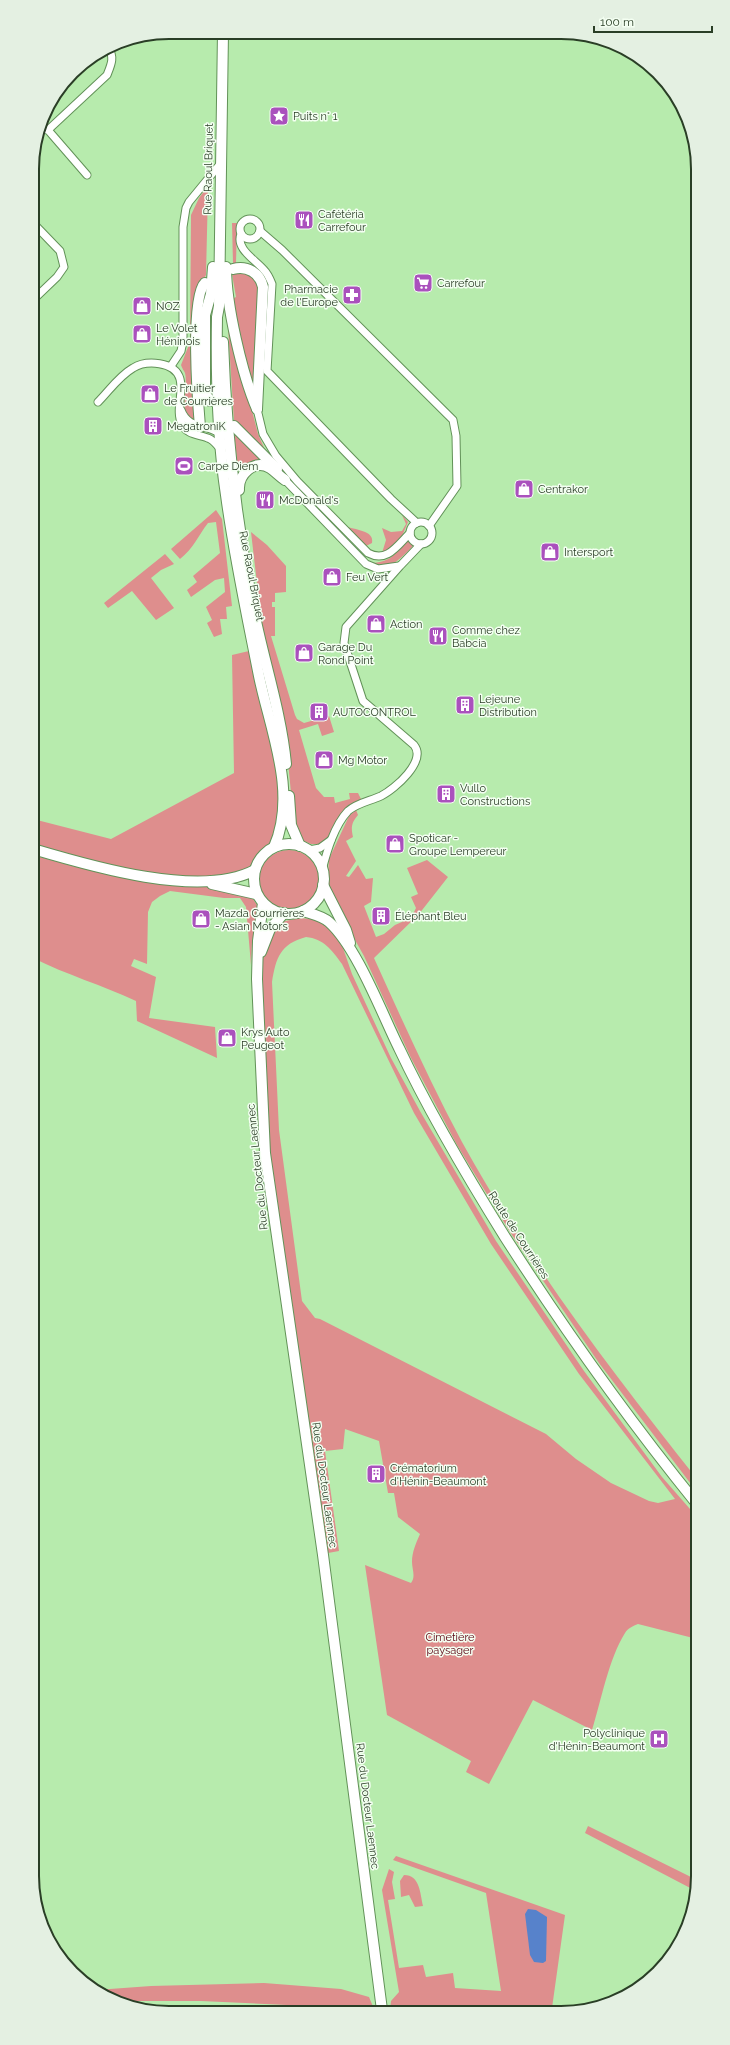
<svg xmlns="http://www.w3.org/2000/svg" width="730" height="2045" font-family="Raleway,sans-serif">
<style>
.green{fill:#de8e8d;fill-rule:evenodd}
.water{fill:#5782cb}
.lines{fill:none;stroke-linecap:round;stroke-linejoin:round}
.street-casing{stroke:#629258;stroke-width:9}
.secondary-casing{stroke:#629258;stroke-width:12}
.street{stroke:#fff;stroke-width:7}
.secondary{stroke:#fff;stroke-width:10}
.labels{text-anchor:middle;stroke-width:3;stroke-linejoin:round;paint-order:stroke}
.poi-label{font-size:11px;fill:#2a3e26;stroke:#f4fff2;text-anchor:start}
.street-label{font-size:11px;fill:#2a3e26;stroke:#f4fff2}
.park-label{font-size:11px;fill:#5a0010;stroke:#f4fff2}
.rim{fill:none;stroke:#2a3e26;stroke-width:2}
</style>
<rect width="100%" height="100%" fill="#b7ebad"/>
<g class="green">
<path d="M205,190h3l-2,85 -3,5 -8,143c-19,-8 -6,-35 -10,-50 -1,-2 -3,-5 -4,-8l9,-23 1,-127 8,-17z"/>
<path d="M232,223h5l-1,40h-3z"/>
<path d="M238,272h9l12,11 -3,114 -14,-49 -10,-49 4,-2 -4,-23z"/>
<path d="M227,312l31,122 7,16 -2,1 -29,-30z"/>
<path d="M234,431l29,30 -18,5 -3,3 -5,-9z"/>
<path d="M216,510l6,9 10,87 -6,1 1,12h-7l2,15 -8,3 -7,-14 5,-3 -6,-13 19,-15 -1,-14 -9,2 -24,17 -4,-7 10,-8 -4,-6 27,-23 -4,-31 -8,1c-10,13 -15,26 -28,36l-9,-10z"/>
<path d="M402,515l6,7 -6,14 -16,17h-4l4,-13 -4,-12 9,4 11,-1 4,-7z"/>
<path d="M345,526c9,4 30,4 27,17l-6,3z"/>
<path d="M251,532l16,13 19,21v26l-11,1v9h-3v5h3v29h-4l24,79 2,4 7,4 25,-7 5,16 -12,4 -4,-12 -19,6 17,58 8,9h10l1,6 15,-4 -1,-6h9l3,6c-26,11 -26,38 -41,45h-9l-7,-3 -5,-4 -5,-13 -6,-62 -27,-144z"/>
<path d="M408,540l6,5c-10,10 -27,30 -42,18 20,-1 23,-10 36,-23z"/>
<path d="M165,554l9,10 -13,6 -10,8 23,30 -18,12 -24,-29 -24,17 -4,-5z"/>
<path d="M249,651c12,46 45,144 24,188 -3,7 -12,10 -17,17 -3,5 -5,11 -10,15 -12,2 -25,5 -36,6 -51,3 -127,-19 -177,-33v-25l78,20 123,-66 -2,-118z"/>
<path d="M356,810l2,5c-7,8 -7,13 -5,22l-7,4 10,20 -10,15 3,1 9,-12 8,14 7,-1 -2,24 -7,4 12,31 8,-3 11,-9 16,-7 5,-10 -5,-11 7,-3 -11,-26 20,-8 21,17 -29,37 -45,44c28,62 56,124 88,184 66,120 150,230 235,337v13l-98,-129 -89,-131 -53,-87 -46,-87 -47,-102 -37,-66 2,-31 20,-43z"/>
<circle cx="289" cy="880" r="30"/>
<path d="M33,855l43,12 64,13 36,6 33,1 42,9 8,12 1,6 -8,27 -1,24 -5,-58 -6,-9h-16l-54,-7 -10,5 -8,6 -4,10 -1,52 -13,-5 -3,7 25,11 -7,41 66,9 2,31 -80,-37 -1,-20c-34,-16 -69,-26 -103,-43z"/>
<path d="M299,918l14,1 10,4 9,8 11,17 9,26 39,84 29,53 76,130 88,130 78,106 35,40v122l-59,-15c-5,2 -10,4 -13,9 -16,25 -24,68 -33,97l-59,-30 -44,84 -23,-12 5,-11 -84,-46 -22,-150 46,18c5,-6 1,-14 1,-21 0,-10 4,-19 8,-28l-22,-17 -4,-24h-6l-9,-52 -34,-12 -2,20 -18,2 14,100 -11,2 -2,-5 -55,-384 -6,-65 -4,-119c2,-27 3,-36 20,-58zM306,937c18,2 25,12 36,27l72,149 77,131 88,130 96,125 -17,4 -9,-2 -38,-18 -35,-24 -30,-25 -226,-115 -5,-1 -13,-17 -23,-171 -7,-148c4,-24 8,-38 34,-45z"/>
<path d="M588,1826l105,52h5l-2,13 -111,-58z"/>
<path d="M396,1856l169,59 -13,93 11,2h-173l1,-9 8,-9 -17,-102 7,-21 5,3 -2,10 3,17 -7,1 11,68 24,-3 3,12 27,-4 2,15 46,3 -15,-98 -93,-33z"/>
<path d="M404,1875c16,0 16,18 19,31l-8,1 -6,-12 -8,2 -1,-16z"/>
<path d="M264,1983l77,6 28,8 5,12 -173,-8h-86l-19,-11 55,-4z"/>
</g>
<path class="water" d="M528,1909l8,1 11,7 -1,44 -3,2 -9,-1 -4,-7 -5,-41z"/>
<g class="lines">
<defs>
<g id="street">
<path d="M41,129l7,1 39,45"/>
<path d="M48,130l59,-55c4,-10 8,-18 1,-27"/>
<circle cx="250" cy="229" r="10"/>
<path d="M32,222l28,29 4,16 -7,10 -24,23"/>
<path d="M260,231l22,19 171,170 3,16 1,50 -28,40"/>
<path d="M241,234c-6,15 15,26 23,36 4,4 6,9 8,14l-5,87 124,128 26,24"/>
<path d="M171,366l10,-15 2,-10v-114l3,-19 3,-6 32,-39"/>
<path d="M98,402c11,-11 21,-26 35,-34 13,-8 42,-7 47,11 4,14 -5,32 2,45 5,12 19,10 28,15 5,3 8,7 11,11"/>
<path d="M257,409l6,25 13,22 21,25 71,72c19,10 29,-7 42,-20"/>
<path d="M181,410c7,19 24,14 38,23"/>
<path d="M285,480l81,84 12,5 21,-3"/>
<circle cx="421" cy="533" r="11"/>
<path d="M309,850l11,-2 11,-8"/>
<path d="M322,870c5,-19 12,-44 26,-59 9,-8 22,-10 33,-15 14,-7 46,-35 33,-51l-51,-44 -19,-58 2,-16 54,-61 21,-22"/>
</g>
<g id="secondary">
<path d="M223,32l-4,274 -2,11c-1,59 0,119 9,178 8,60 21,120 33,181 11,54 39,117 15,171"/>
<path d="M226,267c0,38 16,107 31,142"/>
<path d="M233,269c14,-4 27,4 30,18l-6,122"/>
<path d="M223,342c3,88 13,178 30,265 10,52 28,104 33,157"/>
<path d="M210,401l-4,-6 -1,-9v-71l6,-21 2,-27"/>
<path d="M234,426l43,43"/>
<path d="M200,427c-2,-24 -10,-130 5,-144"/>
<path d="M239,490c-1,-15 15,-32 31,-22 5,3 9,8 15,12"/>
<path d="M289,796l2,29 9,21"/>
<circle cx="289" cy="879" r="35"/>
<path d="M33,849c57,17 168,50 222,21"/>
<path d="M212,884l44,10"/>
<path d="M323,885l23,45 4,13"/>
<path d="M263,903l-5,38 -1,38 8,174 58,402 59,455"/>
<path d="M303,911c9,3 19,5 26,11 28,25 53,92 70,126 31,66 68,128 106,189 59,92 123,182 192,267"/>
<path d="M261,952l9,-23 14,-16"/>
</g>
</defs>
<use href="#street" class="street-casing"/>
<use href="#secondary" class="secondary-casing"/>
<use href="#street" class="street"/>
<use href="#secondary" class="secondary"/>
</g>
<defs>
<symbol id="sight-square" viewBox="-11 -11 22 22"><rect x="-9" y="-9" width="18" height="18" rx="4" fill="#aa51bd" stroke="#f4fff2"/><path d="M0-6L1.8-2.2L6-1.7L2.9 1.2L3.7 5.4L0 3.3L-3.7 5.4L-2.9 1.2L-6-1.7L-1.8-2.2Z" fill="#fff"/></symbol>
<symbol id="restaurant-square" viewBox="-11 -11 22 22"><rect x="-9" y="-9" width="18" height="18" rx="4" fill="#aa51bd" stroke="#f4fff2"/><path d="M-5-6h1v4h1v-4h1v4h1v-4h1v5L-1.5 .5V6h-2V.5L-5-1ZM5-6V6H3V1.5H1.5Q1.5-4 5-6Z" fill="#fff"/></symbol>
<symbol id="supermarket-square" viewBox="-11 -11 22 22"><rect x="-9" y="-9" width="18" height="18" rx="4" fill="#aa51bd" stroke="#f4fff2"/><path d="M-6-5.5h2.5l.6 2H6L4.5 2H-2.5L-4.4-4H-6ZM-1.5 3.2a1.3 1.3 0 1 0 .1 0ZM3 3.2a1.3 1.3 0 1 0 .1 0Z" fill="#fff"/></symbol>
<symbol id="pharmacy-square" viewBox="-11 -11 22 22"><rect x="-9" y="-9" width="18" height="18" rx="4" fill="#aa51bd" stroke="#f4fff2"/><path d="M-2-6h4v4h4v4h-4v4h-4v-4h-4v-4h4Z" fill="#fff"/></symbol>
<symbol id="shop-square" viewBox="-11 -11 22 22"><rect x="-9" y="-9" width="18" height="18" rx="4" fill="#aa51bd" stroke="#f4fff2"/><path d="M-5-2.5h2.3a2.7 3.5 0 0 1 5.4 0H5L5.5 6h-11ZM-1.5-2.5h3a1.5 2.3 0 0 0-3 0Z" fill="#fff"/></symbol>
<symbol id="building-square" viewBox="-11 -11 22 22"><rect x="-9" y="-9" width="18" height="18" rx="4" fill="#aa51bd" stroke="#f4fff2"/><path d="M-4-6H4V6H1V3H-1V6H-4ZM-2.5-4.3h1.7v1.8h-1.7ZM.8-4.3h1.7v1.8H.8ZM-2.5-1h1.7V.8h-1.7ZM.8-1h1.7V.8H.8Z" fill="#fff"/></symbol>
<symbol id="stadium-square" viewBox="-11 -11 22 22"><rect x="-9" y="-9" width="18" height="18" rx="4" fill="#aa51bd" stroke="#f4fff2"/><path d="M0-5a6.5 5 0 1 0 0 10a6.5 5 0 1 0 0-10ZM-3.5-1.8h7v3.6h-7Z" fill="#fff"/></symbol>
<symbol id="hospital-square" viewBox="-11 -11 22 22"><rect x="-9" y="-9" width="18" height="18" rx="4" fill="#aa51bd" stroke="#f4fff2"/><path d="M-5-5h3v3.5h4V-5h3V5h-3V1.5h-4V5h-3Z" fill="#fff"/></symbol>
</defs>
<g fill-rule="evenodd">
<use href="#sight-square" x="268" y="105" width="22" height="22"/>
<use href="#restaurant-square" x="293" y="209" width="22" height="22"/>
<use href="#supermarket-square" x="412" y="272" width="22" height="22"/>
<use href="#pharmacy-square" x="341" y="284" width="22" height="22"/>
<use href="#shop-square" x="131" y="295" width="22" height="22"/>
<use href="#shop-square" x="131" y="323" width="22" height="22"/>
<use href="#shop-square" x="139" y="383" width="22" height="22"/>
<use href="#building-square" x="142" y="415" width="22" height="22"/>
<use href="#stadium-square" x="173" y="455" width="22" height="22"/>
<use href="#shop-square" x="513" y="478" width="22" height="22"/>
<use href="#restaurant-square" x="254" y="489" width="22" height="22"/>
<use href="#shop-square" x="539" y="541" width="22" height="22"/>
<use href="#shop-square" x="321" y="566" width="22" height="22"/>
<use href="#shop-square" x="365" y="613" width="22" height="22"/>
<use href="#restaurant-square" x="427" y="625" width="22" height="22"/>
<use href="#shop-square" x="293" y="642" width="22" height="22"/>
<use href="#building-square" x="454" y="694" width="22" height="22"/>
<use href="#building-square" x="308" y="701" width="22" height="22"/>
<use href="#shop-square" x="313" y="749" width="22" height="22"/>
<use href="#building-square" x="435" y="783" width="22" height="22"/>
<use href="#shop-square" x="384" y="833" width="22" height="22"/>
<use href="#building-square" x="370" y="905" width="22" height="22"/>
<use href="#shop-square" x="190" y="908" width="22" height="22"/>
<use href="#shop-square" x="216" y="1027" width="22" height="22"/>
<use href="#building-square" x="365" y="1463" width="22" height="22"/>
<use href="#hospital-square" x="648" y="1728" width="22" height="22"/>
</g>
<g class="labels">
<g class="poi-label">
<text x="293" y="120">Puits n° 1</text>
<text x="318" y="218">Cafétéria<tspan x="318" dy="13">Carrefour</tspan></text>
<text x="437" y="287">Carrefour</text>
<text x="338" y="293" text-anchor="end">Pharmacie<tspan x="338" dy="13">de l'Europe</tspan></text>
<text x="156" y="310">NOZ</text>
<text x="156" y="332">Le Volet<tspan x="156" dy="13">Héninois</tspan></text>
<text x="164" y="392">Le Fruitier<tspan x="164" dy="13">de Courrières</tspan></text>
<text x="167" y="430">MegatroniK</text>
<text x="198" y="470">Carpe Diem</text>
<text x="538" y="493">Centrakor</text>
<text x="279" y="504">McDonald's</text>
<text x="564" y="556">Intersport</text>
<text x="346" y="581">Feu Vert</text>
<text x="390" y="628">Action</text>
<text x="452" y="634">Comme chez<tspan x="452" dy="13">Babcia</tspan></text>
<text x="318" y="651">Garage Du<tspan x="318" dy="13">Rond Point</tspan></text>
<text x="479" y="703">Lejeune<tspan x="479" dy="13">Distribution</tspan></text>
<text x="333" y="716">AUTOCONTROL</text>
<text x="338" y="764">Mg Motor</text>
<text x="460" y="792">Vullo<tspan x="460" dy="13">Constructions</tspan></text>
<text x="409" y="842">Spoticar -<tspan x="409" dy="13">Groupe Lempereur</tspan></text>
<text x="215" y="917">Mazda Courrières<tspan x="215" dy="13">- Asian Motors</tspan></text>
<text x="395" y="920">Éléphant Bleu</text>
<text x="241" y="1036">Krys Auto<tspan x="241" dy="13">Peugeot</tspan></text>
<text x="390" y="1472">Crématorium<tspan x="390" dy="13">d'Hénin-Beaumont</tspan></text>
<text x="645" y="1737" text-anchor="end">Polyclinique<tspan x="645" dy="13">d'Hénin-Beaumont</tspan></text>
</g>
<g class="street-label">
<text transform="translate(208 169) rotate(-89)" y="4">Rue Raoul Briquet</text>
<text transform="translate(252 576) rotate(79)" y="4">Rue Raoul Briquet</text>
<text transform="translate(257 1167) rotate(-96)" y="4">Rue du Docteur Laennec</text>
<text transform="translate(519 1235) rotate(57)" y="4">Route de Courrières</text>
<text transform="translate(325 1485) rotate(82)" y="4">Rue du Docteur Laennec</text>
<text transform="translate(368 1806) rotate(83)" y="4">Rue du Docteur Laennec</text>
</g>
<g class="park-label">
<text x="450" y="1641">Cimetière<tspan x="450" dy="13">paysager</tspan></text>
</g>
</g>
<path d="M0 0H730V2045H0ZM169 39H561A130 130 0 0 1 691 169V1876A130 130 0 0 1 561 2006H169A130 130 0 0 1 39 1876V169A130 130 0 0 1 169 39Z" fill="#e4f0e2" fill-rule="evenodd"/>
<path class="rim" d="M169 39H561A130 130 0 0 1 691 169V1876A130 130 0 0 1 561 2006H169A130 130 0 0 1 39 1876V169A130 130 0 0 1 169 39Z"/>
<path d="M594 26v6h118v-6" fill="none" stroke="#2a3e26" stroke-width="2"/>
<text x="600" y="26" font-size="12" fill="#2a3e26" stroke="#f4fff2" stroke-width="3" paint-order="stroke">100 m</text>
</svg>
